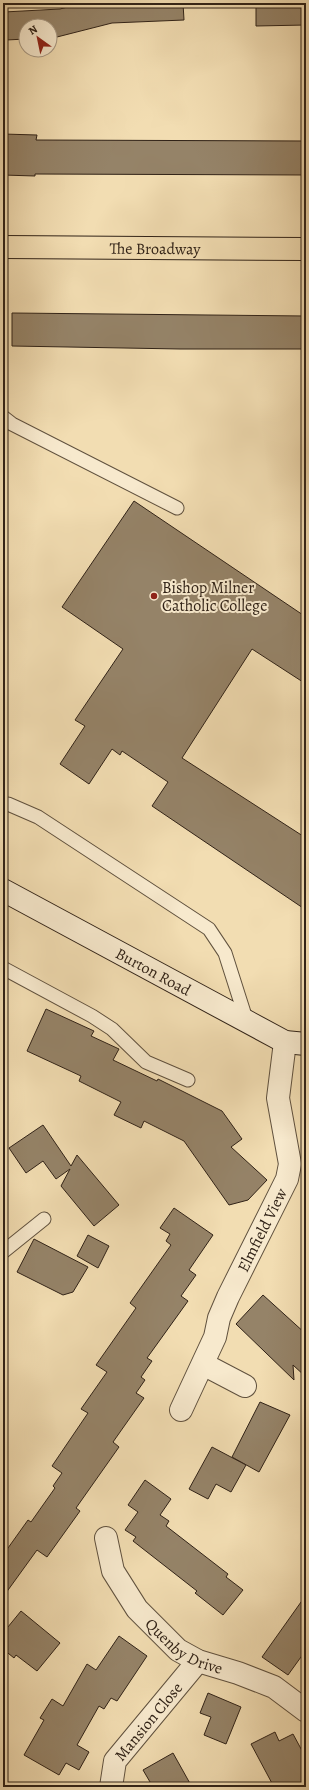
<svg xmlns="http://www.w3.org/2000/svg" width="309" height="1790" font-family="Alegreya,serif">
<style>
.building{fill:#958368;stroke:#302217}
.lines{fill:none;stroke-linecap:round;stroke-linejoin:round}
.service-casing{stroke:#60513e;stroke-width:15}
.minor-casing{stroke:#60513e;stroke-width:24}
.secondary-casing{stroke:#302217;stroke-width:24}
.primary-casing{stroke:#302217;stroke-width:24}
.service{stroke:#f7e9cd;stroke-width:13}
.minor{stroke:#f7e9cd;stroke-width:22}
.secondary{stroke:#f7e9cd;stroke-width:22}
.primary{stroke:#f2ddb2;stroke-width:22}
.poi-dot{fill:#8f2418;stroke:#f7e9cd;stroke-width:1.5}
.labels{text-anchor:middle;stroke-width:4;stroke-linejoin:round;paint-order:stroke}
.street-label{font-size:16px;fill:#302217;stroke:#f7e9cd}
.poi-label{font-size:16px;fill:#302217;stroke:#f7e9cd;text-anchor:start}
</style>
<rect width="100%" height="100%" fill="#f2ddb2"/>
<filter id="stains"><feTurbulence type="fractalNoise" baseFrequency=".005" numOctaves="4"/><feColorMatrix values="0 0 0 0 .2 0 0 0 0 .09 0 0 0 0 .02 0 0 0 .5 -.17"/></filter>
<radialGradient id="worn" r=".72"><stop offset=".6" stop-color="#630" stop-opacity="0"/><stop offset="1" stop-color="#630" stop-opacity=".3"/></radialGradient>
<g class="building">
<path d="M83,3h100l1,17 -72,3 -55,14 -7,1v-12h-24v13l-20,1 -2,-28 56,-3z"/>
<path d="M256,3h50v22l-50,1z"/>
<path d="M3,134l34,1 -1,5 270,1v34l-271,-1v2l-32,-1z"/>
<path d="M12,313l294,3v33h-126l-168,-3z"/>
<path d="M134,501l172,116v67l-54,-35 -70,109 124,80v72l-154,-104 16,-24 -46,-31 -2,4 -8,-6 -23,35 -29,-20 25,-38 -10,-6 48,-71 -61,-42z"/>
<path d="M46,1009l48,22 -3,5 28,13 -6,11 44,21 1,-2 64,32 20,28 -11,8 36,33 -19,20 -19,5 -45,-64 -40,-20 -3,7 -27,-13 7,-13 -42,-21 2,-5 -54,-25z"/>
<path d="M43,1125l28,41 6,-11 42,50 -25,21 -33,-40 9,-17 -14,10 -13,-18 -17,12 -17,-25z"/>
<path d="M174,1208l39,27 -24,35 7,5 -15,21 7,5 -41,57 5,3 -11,16 4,3 -9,13 8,5 -31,44 6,5 -43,61 4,3 -33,46 -10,-7 -34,47v-42l25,-35 3,2 24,-34 -2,-2 9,-13 -10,-7 36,-53 -7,-4 26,-37 -11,-7 40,-57 -6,-5 41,-58 -5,-4 4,-7 -10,-6z"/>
<path d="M88,1235l21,11 -11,22 -21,-12z"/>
<path d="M34,1239l54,28 -15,25 -10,3 -46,-23z"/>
<path d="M263,1295l43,39v43l-13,-12 1,15 -58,-56z"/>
<path d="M260,1402l30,13 -31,57 -27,-15z"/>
<path d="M212,1447l34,18 -15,27 -15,-8 -8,15 -19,-10z"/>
<path d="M145,1480l26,19 -11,16 9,6 -3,5 62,48 -2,3 17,13 -20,25 -28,-22 2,-2 -64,-50 3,-4 -11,-7 13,-18 -10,-7z"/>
<path d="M306,1595v55l-18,25 -26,-18z"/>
<path d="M21,1611l39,32 -23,28 -21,-16 -2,3 -11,-9v-16z"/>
<path d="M119,1636l28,20 -30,45 -6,-3 -7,11 -5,-3 -22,39 12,7 -10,18 -13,-7 -7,12 -35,-20 20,-35 -4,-2 12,-19 11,7 24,-42 9,6z"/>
<path d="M208,1693l33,14 -15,37 -22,-9 7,-18 -11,-4z"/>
<path d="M275,1732l4,9 14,-7 13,24v29h-32l-23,-43z"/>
<path d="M173,1753l19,34h-39l-10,-17z"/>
</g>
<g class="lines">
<defs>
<g id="service">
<path d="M3,417l9,7 165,84"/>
<path d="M3,805l5,-1 30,13 171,112 16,24 22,69"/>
<path d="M3,968l89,48 20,13 34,33 42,18"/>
<path d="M3,1252l41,-33"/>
</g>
<g id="minor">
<path d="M203,1364l42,22"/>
<path id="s1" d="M181,1410l34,-73 4,-19 9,-21 59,-118 3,-15 -12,-66 7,-56"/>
<path id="s2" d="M106,1538l7,33 24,38 41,41 20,11 40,12 36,14 32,24"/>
<path id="s3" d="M111,1787l4,-26 83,-100"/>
</g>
<g id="secondary">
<path id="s4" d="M3,890l282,152 21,2"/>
</g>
<g id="primary">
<path id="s5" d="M3,247l303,2"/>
</g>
</defs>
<use href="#service" class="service-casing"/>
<use href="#minor" class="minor-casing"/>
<use href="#secondary" class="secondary-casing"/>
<use href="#primary" class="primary-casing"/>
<use href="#service" class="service"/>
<use href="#minor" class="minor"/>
<use href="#secondary" class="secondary"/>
<use href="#primary" class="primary"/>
</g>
<circle class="poi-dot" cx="154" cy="596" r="4"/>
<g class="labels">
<g class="street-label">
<text dy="6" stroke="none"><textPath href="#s5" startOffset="152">The Broadway</textPath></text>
<text dy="6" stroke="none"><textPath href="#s4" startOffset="171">Burton Road</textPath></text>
<text dy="6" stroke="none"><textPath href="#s1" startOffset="198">Elmfield View</textPath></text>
<text dy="6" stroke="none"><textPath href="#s2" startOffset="140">Quenby Drive</textPath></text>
<text dy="6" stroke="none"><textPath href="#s3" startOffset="78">Mansion Close</textPath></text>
</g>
<g class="poi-label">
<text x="162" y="593">Bishop Milner<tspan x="162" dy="18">Catholic College</tspan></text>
</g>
</g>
<rect width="309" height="1790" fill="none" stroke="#f2ddb2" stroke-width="16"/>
<rect x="4" y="4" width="301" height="1782" fill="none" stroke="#302217" stroke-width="2"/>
<rect x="8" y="8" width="293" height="1774" fill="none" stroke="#302217"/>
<g transform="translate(38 38) rotate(327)"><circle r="19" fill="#f7e9cd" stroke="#a79984"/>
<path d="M0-3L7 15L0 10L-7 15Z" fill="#8f2418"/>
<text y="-6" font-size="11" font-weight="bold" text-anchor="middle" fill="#302217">N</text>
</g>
<rect width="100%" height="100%" filter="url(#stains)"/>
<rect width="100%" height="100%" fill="url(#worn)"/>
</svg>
